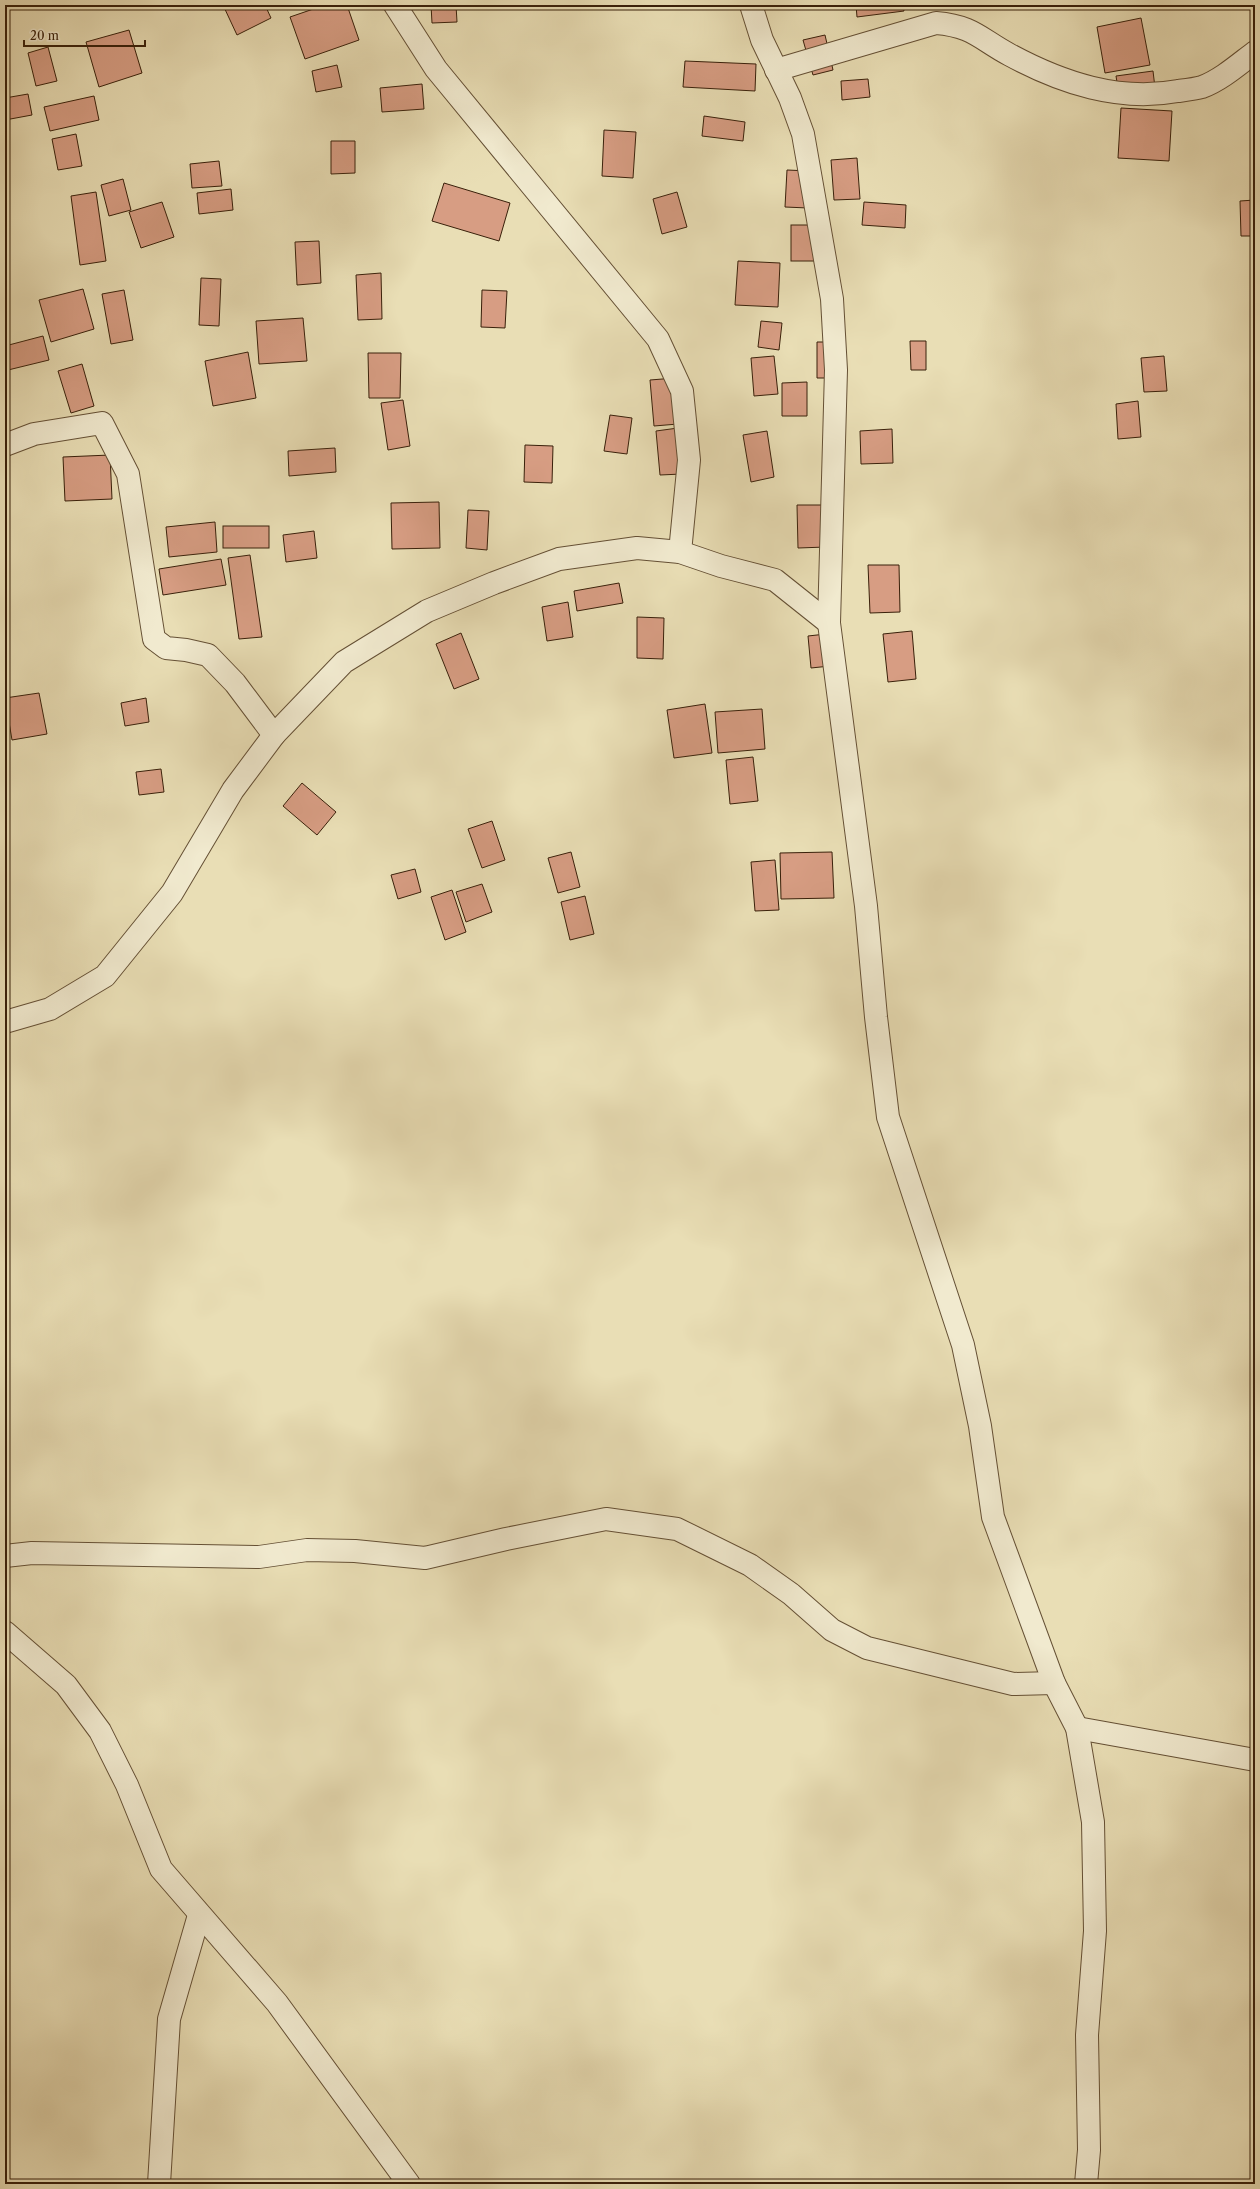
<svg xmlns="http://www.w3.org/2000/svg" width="1260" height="2189" font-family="'Libre Caslon Text',serif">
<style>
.building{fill:#d79d83;stroke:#39200a}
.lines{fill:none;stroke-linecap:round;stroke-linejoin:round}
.street-casing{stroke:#655035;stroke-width:24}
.street{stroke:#f1eacf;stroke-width:22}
</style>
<rect width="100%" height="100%" fill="#e9deb5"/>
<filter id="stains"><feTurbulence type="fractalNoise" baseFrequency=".005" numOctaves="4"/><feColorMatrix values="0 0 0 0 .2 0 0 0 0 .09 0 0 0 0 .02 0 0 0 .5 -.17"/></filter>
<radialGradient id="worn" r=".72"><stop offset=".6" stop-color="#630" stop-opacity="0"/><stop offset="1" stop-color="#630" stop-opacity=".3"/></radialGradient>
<g class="building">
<path d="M223,5h42l6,13 -34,17z"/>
<path d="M325,5h22l12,35 -54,19 -15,-42z"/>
<path d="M431,5h25l1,17 -25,1z"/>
<path d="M856,5h47l1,6 -47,6z"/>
<path d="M1141,18l9,47 -45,8 -8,-46z"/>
<path d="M129,30l13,43 -43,14 -13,-45z"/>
<path d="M825,35l8,35 -20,5 -10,-35z"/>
<path d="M48,47l9,34 -21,5 -8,-33z"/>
<path d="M685,61l71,3 -1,27 -72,-4z"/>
<path d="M337,65l5,22 -26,5 -4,-21z"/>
<path d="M1153,71l3,25 -36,5 -4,-25z"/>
<path d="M868,79l2,18 -28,3 -1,-19z"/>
<path d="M422,84l2,25 -42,3 -2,-24z"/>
<path d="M28,94l4,21 -27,5v-22z"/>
<path d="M94,96l5,24 -49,11 -6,-24z"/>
<path d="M1121,108l51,3 -3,50 -51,-3z"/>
<path d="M704,116l41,6 -2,19 -41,-5z"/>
<path d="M604,130l32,2 -3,46 -31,-2z"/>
<path d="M76,134l6,32 -24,4 -6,-31z"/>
<path d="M331,141h24v32l-24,1z"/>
<path d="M857,158l3,41 -26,1 -3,-40z"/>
<path d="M219,161l3,25 -30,2 -2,-24z"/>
<path d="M787,170l23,1 -2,37 -23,-1z"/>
<path d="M123,179l8,31 -22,6 -8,-31z"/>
<path d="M444,183l66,20 -11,38 -67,-20z"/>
<path d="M231,189l2,21 -34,4 -2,-21z"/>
<path d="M96,192l10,69 -26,4 -9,-69z"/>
<path d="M677,192l10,35 -25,7 -9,-35z"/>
<path d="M1255,200v36h-14l-1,-35z"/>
<path d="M162,202l12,35 -33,11 -12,-36z"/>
<path d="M864,202l42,3 -1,23 -43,-3z"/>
<rect x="791" y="225" width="24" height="36"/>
<path d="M319,241l2,42 -24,2 -2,-43z"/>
<path d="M738,261l42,2 -2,44 -43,-2z"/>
<path d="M381,273l1,46 -24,1 -2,-45z"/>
<path d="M201,278l20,1 -2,47 -20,-1z"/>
<path d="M83,289l11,40 -43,13 -12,-42z"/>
<path d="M124,290l9,50 -22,4 -9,-50z"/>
<path d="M482,290l25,1 -2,37 -24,-1z"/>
<path d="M303,318l4,43 -48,3 -3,-43z"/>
<path d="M761,321l21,2 -3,27 -21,-3z"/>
<path d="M43,336l6,24 -41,10 -3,-24z"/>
<path d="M910,341h16v29h-15z"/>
<path d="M817,342h19l1,36h-20z"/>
<path d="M248,352l8,46 -43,8 -8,-45z"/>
<path d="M368,353h33l-1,45h-31z"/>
<path d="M774,356l4,38 -24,2 -3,-38z"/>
<path d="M1164,356l3,35 -23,1 -3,-34z"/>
<path d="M82,364l12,42 -23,7 -13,-42z"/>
<path d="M675,378l3,46 -24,2 -4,-46z"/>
<path d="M807,382v34h-25v-33z"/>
<path d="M403,400l7,46 -22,4 -7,-47z"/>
<path d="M5,401l3,11 -3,1z"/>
<path d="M1138,401l3,36 -23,2 -2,-35z"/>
<path d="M610,415l22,3 -5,36 -23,-3z"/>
<path d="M678,428l4,46 -22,1 -4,-44z"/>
<path d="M892,429l1,34 -32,1 -1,-33z"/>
<path d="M767,431l7,46 -23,5 -8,-47z"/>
<path d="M525,445l28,1 -1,37 -28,-1z"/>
<path d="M335,448l1,24 -47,4 -1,-25z"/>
<path d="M110,455l2,44 -47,2 -2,-44z"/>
<path d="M439,502l1,46 -48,1 -1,-46z"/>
<path d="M797,505h28l1,42 -28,1z"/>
<path d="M468,510l21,1 -2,39 -21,-2z"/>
<path d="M215,522l2,30 -48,5 -3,-30z"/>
<rect x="223" y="526" width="46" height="22"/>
<path d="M314,531l3,27 -31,4 -3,-27z"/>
<path d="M250,555l12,82 -23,2 -11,-81z"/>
<path d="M221,559l5,26 -63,10 -4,-26z"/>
<path d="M868,565h31l1,47 -30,1z"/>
<path d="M619,583l4,20 -46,8 -3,-20z"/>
<path d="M568,602l5,35 -26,4 -5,-34z"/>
<path d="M637,617l27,1 -1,41 -26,-1z"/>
<path d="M912,631l4,48 -28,3 -5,-48z"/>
<path d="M461,633l18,46 -25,10 -18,-45z"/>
<path d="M826,634l4,32 -19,2 -3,-32z"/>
<path d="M39,693l8,41 -35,6 -7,-42z"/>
<path d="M146,698l3,24 -24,4 -4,-23z"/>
<path d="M705,704l7,49 -38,5 -7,-48z"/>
<path d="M762,709l3,40 -47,4 -3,-41z"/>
<path d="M753,757l5,44 -28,3 -4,-44z"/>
<path d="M161,769l3,23 -25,3 -3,-23z"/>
<path d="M302,783l34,29 -19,23 -34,-29z"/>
<path d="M492,821l13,39 -23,8 -14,-39z"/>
<path d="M571,852l9,35 -22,6 -10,-35z"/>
<path d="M832,852l2,46 -53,1 -1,-46z"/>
<path d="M775,860l4,50 -24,1 -4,-49z"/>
<path d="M415,869l6,23 -23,7 -7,-24z"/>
<path d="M482,884l10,28 -26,10 -10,-30z"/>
<path d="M452,890l14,42 -21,8 -14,-43z"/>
<path d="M585,896l9,38 -24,6 -9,-38z"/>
</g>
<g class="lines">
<defs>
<g id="street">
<path d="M395,5l41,64 222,270 24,52 7,69 -9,92"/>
<path d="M751,5l11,35 28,58 13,36 29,165 4,71 -7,253 37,283 10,111 12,100 75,228 17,81 13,91 61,166 23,45 16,94 2,109 -8,104 2,115 -3,34"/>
<path d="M776,70l160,-47c37,3 44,16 74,32 52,28 109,47 168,36 8,-1 17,-2 24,-4 19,-7 37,-23 53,-35"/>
<path d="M5,445l29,-11 68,-11 26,51 26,165 12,9 20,2 22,5 27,28 39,52"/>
<path d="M5,1022l45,-13 55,-33 67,-83 61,-103 41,-55 70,-73 83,-51 67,-28 65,-24 78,-11 43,4 41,14 54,14 54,43"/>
<path d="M5,1556l27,-3 227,4 48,-7 48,1 70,7 81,-19 100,-20 71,10 73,36 41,29 41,36 35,18 146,36 41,-1"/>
<path d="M5,1632l61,53 34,46 27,54 34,84 116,134 132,181"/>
<path d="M1077,1728l178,32"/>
<path d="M159,2184l10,-165 30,-104"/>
</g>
</defs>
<use href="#street" class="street-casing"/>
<use href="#street" class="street"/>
</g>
<rect width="1260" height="2189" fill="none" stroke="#e9deb5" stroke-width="20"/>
<rect x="6" y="6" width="1248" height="2177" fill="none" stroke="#39200a" stroke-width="2"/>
<rect x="10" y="10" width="1240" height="2169" fill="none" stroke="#39200a"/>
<path d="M24 40v6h121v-6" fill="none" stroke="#39200a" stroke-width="2"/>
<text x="30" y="40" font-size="12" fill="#39200a" stroke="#f1eacf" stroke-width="3" paint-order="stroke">20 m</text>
<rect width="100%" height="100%" filter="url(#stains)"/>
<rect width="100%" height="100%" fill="url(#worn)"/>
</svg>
